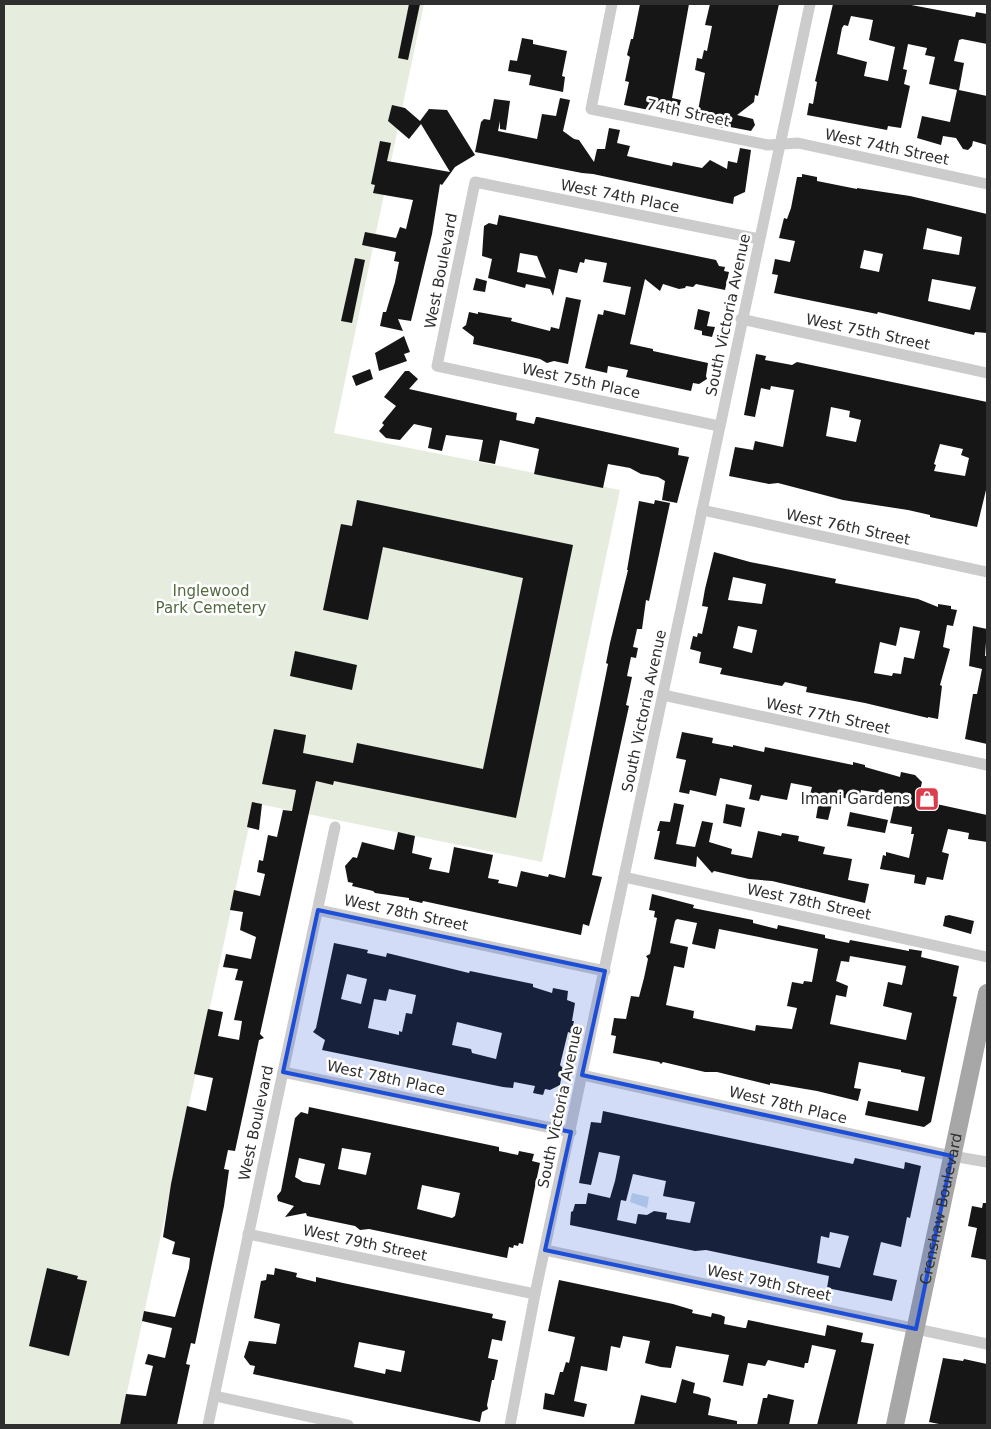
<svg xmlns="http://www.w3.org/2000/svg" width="991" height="1429" font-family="'DejaVu Sans',sans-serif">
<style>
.green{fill:#e6ecde}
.water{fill:#ccdfea}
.building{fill:#161616;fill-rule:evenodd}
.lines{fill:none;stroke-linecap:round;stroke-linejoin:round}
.minor{stroke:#ccc;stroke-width:11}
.primary{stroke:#a7a7a7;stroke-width:18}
.marked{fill:#1d4ed8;fill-opacity:0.2;stroke:#1d4ed8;stroke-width:4;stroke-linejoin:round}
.labels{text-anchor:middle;stroke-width:5;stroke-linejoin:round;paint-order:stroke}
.street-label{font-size:15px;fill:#2f2f2f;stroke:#fff}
.park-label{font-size:15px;fill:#53693f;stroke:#fff}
.poi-label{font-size:15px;fill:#2f2f2f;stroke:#fff;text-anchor:end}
</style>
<rect width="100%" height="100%" fill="#fff"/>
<path class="green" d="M4,4h420l-90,429 286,57 -78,372 -288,-59 -134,622h-116z"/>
<path class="water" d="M632,1193l17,4 -2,11 -17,-6z"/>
<g class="building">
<path d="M409,4h11l-12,56 -10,-2z"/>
<path d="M640,4h49l-17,94 9,2 -3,11 -28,-6 -1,5 -25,-5 5,-23 -4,-1 5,-24 -3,-2 4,-16h2z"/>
<path d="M710,4h69l-21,92 -3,-1 -1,7 -17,13 16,4 2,6 -4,6 -26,-5 -4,2 1,-8 -25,-4 8,-43 -10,-3 2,-12 5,1 2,-9 3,1 5,-25 -7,-1z"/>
<path d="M833,4h73l69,13 1,-5 11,2v30l-25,-5 -3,1 -5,21 10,2 -5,27 28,6v49l-14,-4 -1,5 -4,4 -5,-1 -7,-11 -13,-2 -2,9 -24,-7 5,-22 28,6 7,-32 -28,-6 6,-27 -10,-2 2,-7 -19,-4 -5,25 4,1 -3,14 6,2 -9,42 -13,-2 -1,4 -80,-15 2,-12 4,1 4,-22 -2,-1zM851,16l22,4 -4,20 26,7 -7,34 -24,-5 3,-14 -30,-8 5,-26 2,-3 4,1z"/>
<path d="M522,38l11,2v4l34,7 -5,25 3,1 -2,15 -34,-7 2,-10 -23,-4 2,-11 7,1z"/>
<path d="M560,98l10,2 -7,31 11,8 5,1 15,22 3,-13h8l4,-21 11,2 -3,13 13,3 -3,10 45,10 1,-4 29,6 8,-8 17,9 1,-8 9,2 3,-15 11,2 -6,42 -11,5 -1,7 -10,-2 -130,-28 -11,-1 -107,-21 6,-30 3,-3 6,1 4,-21 16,2 -4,29 -6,-1v-8l-2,10 39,8 5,-25 14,2z"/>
<path d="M392,105l13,3 15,13 9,-12 18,1 28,45 -20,12 -13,18 -2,-1 -8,50 -21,87 -13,-2 5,12 -23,-5 3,-14h3l9,-30 4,-20 -5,-1 2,-9 -34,-7 3,-13 31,6 4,-11 6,2 7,-29 -40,-7 2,-8 -4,-1 9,-43 11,2 -4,18 63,11 -29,-48 -12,15 -21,-18z"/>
<path d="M802,174l15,3v4l40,8v-1l53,8 77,18v119l-12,-1 -1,3 -96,-23 -1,2 -103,-21 4,-18 -6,-1 3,-15 15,3 5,-21 -16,-3 5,-20 3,1 4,-11 6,-31h5zM927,228l35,9 -3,18 -36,-6zM864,250l19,4 -4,18 -19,-4zM932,279l44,8 -6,23 -42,-9z"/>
<path d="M499,215l217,45 3,6 6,1 -1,4 5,1 -4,18 -29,-6 -3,3 -7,-1 -1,2 -6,1 -16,-5 -3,7 -15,-12 -15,65 23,5v2l55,12 -2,13 1,3 -8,5 -6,-1 -2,8 -65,-14 2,-7 -20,-4 -1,7 -22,-5 13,-54 5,1 1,-5 21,5 6,-28 -28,-5 4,-19 -22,-4 -1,4 -4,-1 -3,11 -18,-4 -6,27 -3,-7 -24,-5 -1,4 -37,-10 4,-19 -10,-3 2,-30 5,-3 8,2zM520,253l17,3 9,22 -29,-6z"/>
<path d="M355,258l10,2 -13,63 -11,-2z"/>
<path d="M476,278l11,3 -2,11 -12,-2z"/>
<path d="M566,297l15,3 -13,64 -14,-3 -7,2 -7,-4 -67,-15 1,-7 -12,-9 4,-3 3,-13 9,2v-2l34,6 -1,3 39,10 1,-4 8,2z"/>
<path d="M698,309l12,3 -3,14 8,1 -3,10 -10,-2v-4l-8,-2z"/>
<path d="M404,336l6,16 -6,2 3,7 -28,10 -4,-18z"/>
<path d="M756,354l10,2 -1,4 27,5 5,-3 190,40v84l-10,41 -47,-10v-2l-22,-5 -65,-10 -65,-17 -9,1 -40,-8 6,-29 18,3 2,-9 28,6 11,-57 -23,-4 -1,4 -9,-2 -6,29 -11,-2zM831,407l19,4 -1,6 12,3 -5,22 -30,-6zM940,444l23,5 -2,6 8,3 -4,18 -31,-5 2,-6 -2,-1z"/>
<path d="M370,369l3,10 -17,7 -4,-10z"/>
<path d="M405,371h4l9,8 -9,10 108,24 -1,7 18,4 2,-7h2l141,31 -1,7 11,2 -12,46 -15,-3 3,-19 -7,-4 -17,-3 -11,-6 -22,-4 -5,24 -69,-14 5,-25 -4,-1 -35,-8 -5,24 -16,-3 4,-21 -37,-5 -4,16 -14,-3 4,-20 -18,-4 -14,16 -14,-2 -7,-7 5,-6 -2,-2 14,-17 -12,-9z"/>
<path d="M357,500l216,45 -57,273 -182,-37 -1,4 -17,-4 -56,253 4,4 -5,2 -24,111 -7,-1 -4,19 5,1 -5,36 -29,138 -4,-1 -5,21 4,1 -13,60h-57l6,-31 20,2 7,-30 -8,-2 3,-10 17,4 7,-30 -30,-7 2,-10 31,6 14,-49 1,-10 -18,-4 3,-12 -12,-5 8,-53 16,-78 19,5 7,-33 -19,-4 14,-65 15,3 -5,24 21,4 3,-19 -8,-1 9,-39 -8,-1 3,-11 -15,-2 3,-13 25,5 5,-22 -16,-7 3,-18 -13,-2 4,-20 26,6 5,-22 -8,-2 2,-12 4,1 5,-26 9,2 6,-27 9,1 4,-21 -34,-6 12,-55 32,6 -3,18 50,10 4,-20 126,26 40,-191 -140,-31 -15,73 -45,-10 18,-86 11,2z"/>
<path d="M655,500l15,3 -21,98 -3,-1 -4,29h-5l-4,18 5,1 -2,10 -5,-1 -4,19 5,1 -6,28 3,1 -37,169 10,2 -13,49 -6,-2 -2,11 -158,-34 -1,2 -13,-3v-2l-34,-5 -2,-2 -21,-5 1,-3 -5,-1 -3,-16 8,-9 4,1 5,-16 32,8 4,-18 17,4 -3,17 20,5 -3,11 20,4 5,-26 39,8 -5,23 11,2 -1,3 19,4 4,-16 27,6 1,-3 16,4 43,-214 -2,-1 4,-20 18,-73h-1l12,-69 15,3z"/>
<path d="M714,552l36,10 86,17 -1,4 83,16 20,8v-3l13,2v3l6,1 -4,16 -6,-1 -4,22 7,2 -10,36 2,1 -4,33 -10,-2v1l-63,-15 -59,-11 1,-5 -22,-5 -3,4 -62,-12 2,-6 -23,-5 2,-11 -11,-3 3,-13 4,1 1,-4 4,1 6,-27 -6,-1 3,-17zM733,577l33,7 -4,20 -34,-4zM738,626l19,4 -5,23 -19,-5zM900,627l20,4 -6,28 -10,-2 -3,17 -8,-1 -1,3 -18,-3 6,-31 16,4z"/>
<path d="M973,626l14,3 -2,27h2v88l-22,-5 8,-45h4l5,-25 -13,-3z"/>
<path d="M295,651l62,14 -5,25 -62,-14z"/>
<path d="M682,732l31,6 -1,5 21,4v-2l31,7 1,-5 88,18v-3l12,3v2l35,10 1,-5 14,3 7,7 -4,18 69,15v27l-19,-3 1,-6 -21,-4 -6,23 7,2 -6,26 -16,-3 -2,8 -11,-2 1,-8 -35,-6 3,-14 3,1v-4l23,6 5,-24h-3l1,-7 -22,-4 6,-27 -35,-6 -2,11 -25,-5 -6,24 -12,-2 3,-18 -10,-2 3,-11 -21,-4 -4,17 -26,-5 -2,6 -10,-2 3,-14 -32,-7 -4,18 -26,-6 -1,4 -10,-2 7,-32 -10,-2z"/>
<path d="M252,802l10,2 -3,26 -12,-3z"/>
<path d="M674,803l10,2 -8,39 19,3 7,-26 11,2 -4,19 23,7 -1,5 21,4 6,-27 23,5 1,-3 17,3 -1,5 27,6 -2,7 29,5 -4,21 21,4 -4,19 -93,-22 -23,-2 -35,-8 -2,2 -15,-17 -1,11 -42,-8 6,-28h-3l3,-10 10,1z"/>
<path d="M726,804l19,4 -4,19 -18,-4z"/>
<path d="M850,812l38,8 -3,13 -38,-7z"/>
<path d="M652,894l42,11 -1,3 60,12v3l24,6 1,-4 47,10v3l24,5 1,-3 59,11v-2l13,2 -1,6 38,9 -6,30 4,1 -26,125 -7,5 -59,-12 3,-14 50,10 7,-34 -24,-5v-2l-42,-8 -5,26 7,1 -3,12 -41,-10 -47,-8v2l-53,-13h-12l-42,-10 -2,2 -2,-2 -46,-9 3,-17 -5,-1 3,-17 12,1 5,-23 8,1 5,-19 4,-19 -2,-3 4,-2 7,-36 -3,-1 1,-6 -6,-1zM677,919l20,4 -5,21 23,5 4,-20 99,20 -6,33 -8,-1 -1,3 -11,-2 -5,24 10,2 -5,21 -36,-4 -1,6 -62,-13 1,-7 -28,-6 8,-39 10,2 4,-21 -18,-4 5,-22zM850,956l56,10 -4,19 -14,-3 -5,24 29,7 -6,27 -76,-16 6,-29 10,2 2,-11 -12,-5 5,-20 8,1z"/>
<path d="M949,915l25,6 -3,13 -28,-8 2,-10z"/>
<path d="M334,943l34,7 -1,3 19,4 1,-4 82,20 1,-2 63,13v3l19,6 1,-5 15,3 -1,9 8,3 -3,18h2l-3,12 -3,-1 -8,33 3,3 -3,17 -10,5 -5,-1 -2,6 -10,-2 2,-7 -21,-4 -1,6 -10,-1 -181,-37 3,-10 -12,-8 3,-4zM347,974l20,5 -6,25 -20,-5zM389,989l27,6 -4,19 -6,-1 -4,19 -3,-1v4l-31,-7 6,-29 12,2zM457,1022l45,11 -6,26 -24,-6 -1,-4 -19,-4z"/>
<path d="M309,1107l190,40v4l19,4 1,-4 15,3 -2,7 8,2 -17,81 -4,-1 -1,3 -4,-1 -1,3 -4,-1 -2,11 -138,-29 -9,1 -5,-4 -48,-10 -1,-3 -21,4 9,-11 -16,-5 -1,-5 4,-5 14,-73 6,-6 7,2zM342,1148l29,5 -5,22 -28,-6zM299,1158l26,6 -5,21 -17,-3 -8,-5zM422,1185l38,8 -5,23 -3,2 -35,-9z"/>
<path d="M603,1111l250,53 2,-6 49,11 1,-7 16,4 -11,52 -3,-1 -6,30 -20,-5 -8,33 24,5 -5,21 -65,-13 2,-12 -123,-26 -11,1 -125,-26 1,-13 2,-1 2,-7h11l2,-11 22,5 5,-17 5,-25 -21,-4 -8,33 -12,-2 12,-61 10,1zM633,1174l33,7 -3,15 32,6 -5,21 -24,-4 1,-6 -13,-2 -7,4 -9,-1 -2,10 -19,-4 4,-20 5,1zM830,1232l19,4 -9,32 -23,-5 4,-27 8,2z"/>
<path d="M983,1203h4v57l-16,-3 6,-29 -9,-2 4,-20 10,2z"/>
<path d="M47,1268l31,8 -1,3 10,2 -18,75 -40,-10z"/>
<path d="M275,1268l22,5 -1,4 20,5v-5l27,6 150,31 -1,4 14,3 -4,20 -10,-2 -4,19 10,2 -4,20h-2l-5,25 1,4 -6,3 -2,10 -227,-48 2,-8 -5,-1 -6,-8 5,-16 27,3 4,-20 -26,-6 7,-37 5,-1 1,-6 7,1zM359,1342l46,9 -4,21 -15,-3 -1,5 -31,-7z"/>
<path d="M559,1280l114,24 20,6 -1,3 19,4 1,-4 9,2 4,2 -1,7 20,4h2l2,-8 77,16 2,-11 36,8 -2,9 13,2 -17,81h-40l19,-75 -24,-5 -4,18h-3l-1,5 -36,-8 -3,6 -17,-3 -5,23 -20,-4 6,-27 -53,-9 -5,22 -10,-1 -16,-4 5,-22 -27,-5 -3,12 -9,-2 -4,25 -26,-5 -7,35 13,3 -3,13 -41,-8 2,-16 9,2 6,-23h3l3,-10 3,1 6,-26 -27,-6z"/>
<path d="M943,1358l20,3 1,-2 23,5v61h-43l-15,-3z"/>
<path d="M682,1379l13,4 -2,10 16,4 2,2 -3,16 29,6v4h-103l7,-30 35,8z"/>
<path d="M768,1394l26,6 -5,25h-32l6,-27h4z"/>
</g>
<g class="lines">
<g class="minor">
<path d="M612,4l-21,105 177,36 30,-2 189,41"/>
<path d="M741,319l246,54"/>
<path d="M719,426l-282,-60 38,-184 284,57"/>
<path d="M702,510l285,62"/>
<path d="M663,695l324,70"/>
<path d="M624,877l363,80"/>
<path d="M318,910l287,61"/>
<path d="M283,1072l288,60"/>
<path d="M582,1075l370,81 35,6"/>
<path d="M248,1234l287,60"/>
<path d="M545,1250l442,94"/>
<path d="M215,1396l133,29"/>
<path d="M208,1425l127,-598"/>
<path d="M510,1425l25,-131 275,-1290"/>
</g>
<path class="primary" id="s1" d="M895,1425l92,-432"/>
</g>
<path class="marked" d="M318,910l287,61 -23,104 370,81 -36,173 -371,-79 26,-118 -288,-60z"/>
<defs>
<symbol id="shop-square" viewBox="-11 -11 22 22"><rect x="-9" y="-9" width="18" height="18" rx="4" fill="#dc3c4b" stroke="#fff"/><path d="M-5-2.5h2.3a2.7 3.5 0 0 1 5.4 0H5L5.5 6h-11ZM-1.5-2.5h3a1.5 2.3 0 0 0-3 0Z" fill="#fff"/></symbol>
</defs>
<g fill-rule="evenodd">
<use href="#shop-square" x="913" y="785" width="28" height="28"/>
</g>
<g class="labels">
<g class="street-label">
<text transform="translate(688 113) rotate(12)" y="5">74th Street</text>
<text transform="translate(887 147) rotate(12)" y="5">West 74th Street</text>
<text transform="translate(620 196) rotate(11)" y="5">West 74th Place</text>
<text transform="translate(441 271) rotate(-79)" y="5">West Boulevard</text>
<text transform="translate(728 315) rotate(-78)" y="5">South Victoria Avenue</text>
<text transform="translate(868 332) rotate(12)" y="5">West 75th Street</text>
<text transform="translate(581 381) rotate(12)" y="5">West 75th Place</text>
<text transform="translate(848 527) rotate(12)" y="5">West 76th Street</text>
<text transform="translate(644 711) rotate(-78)" y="5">South Victoria Avenue</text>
<text transform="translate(828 716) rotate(12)" y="5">West 77th Street</text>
<text transform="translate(809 902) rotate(12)" y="5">West 78th Street</text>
<text transform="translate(406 913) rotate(12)" y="5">West 78th Street</text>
<text transform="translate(386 1078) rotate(12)" y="5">West 78th Place</text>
<text transform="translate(788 1105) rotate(13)" y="5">West 78th Place</text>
<text transform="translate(560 1107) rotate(-78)" y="5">South Victoria Avenue</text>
<text transform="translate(256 1123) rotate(-78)" y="5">West Boulevard</text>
<text dy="5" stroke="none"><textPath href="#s1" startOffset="221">Crenshaw Boulevard</textPath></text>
<text transform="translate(365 1243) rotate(12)" y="5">West 79th Street</text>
<text transform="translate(769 1283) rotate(12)" y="5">West 79th Street</text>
</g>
<g class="park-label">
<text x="211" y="596">Inglewood<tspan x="211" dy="17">Park Cemetery</tspan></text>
</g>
<g class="poi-label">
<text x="910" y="804">Imani Gardens</text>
</g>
</g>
<rect width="991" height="1429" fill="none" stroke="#2f2f2f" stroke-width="10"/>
</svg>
